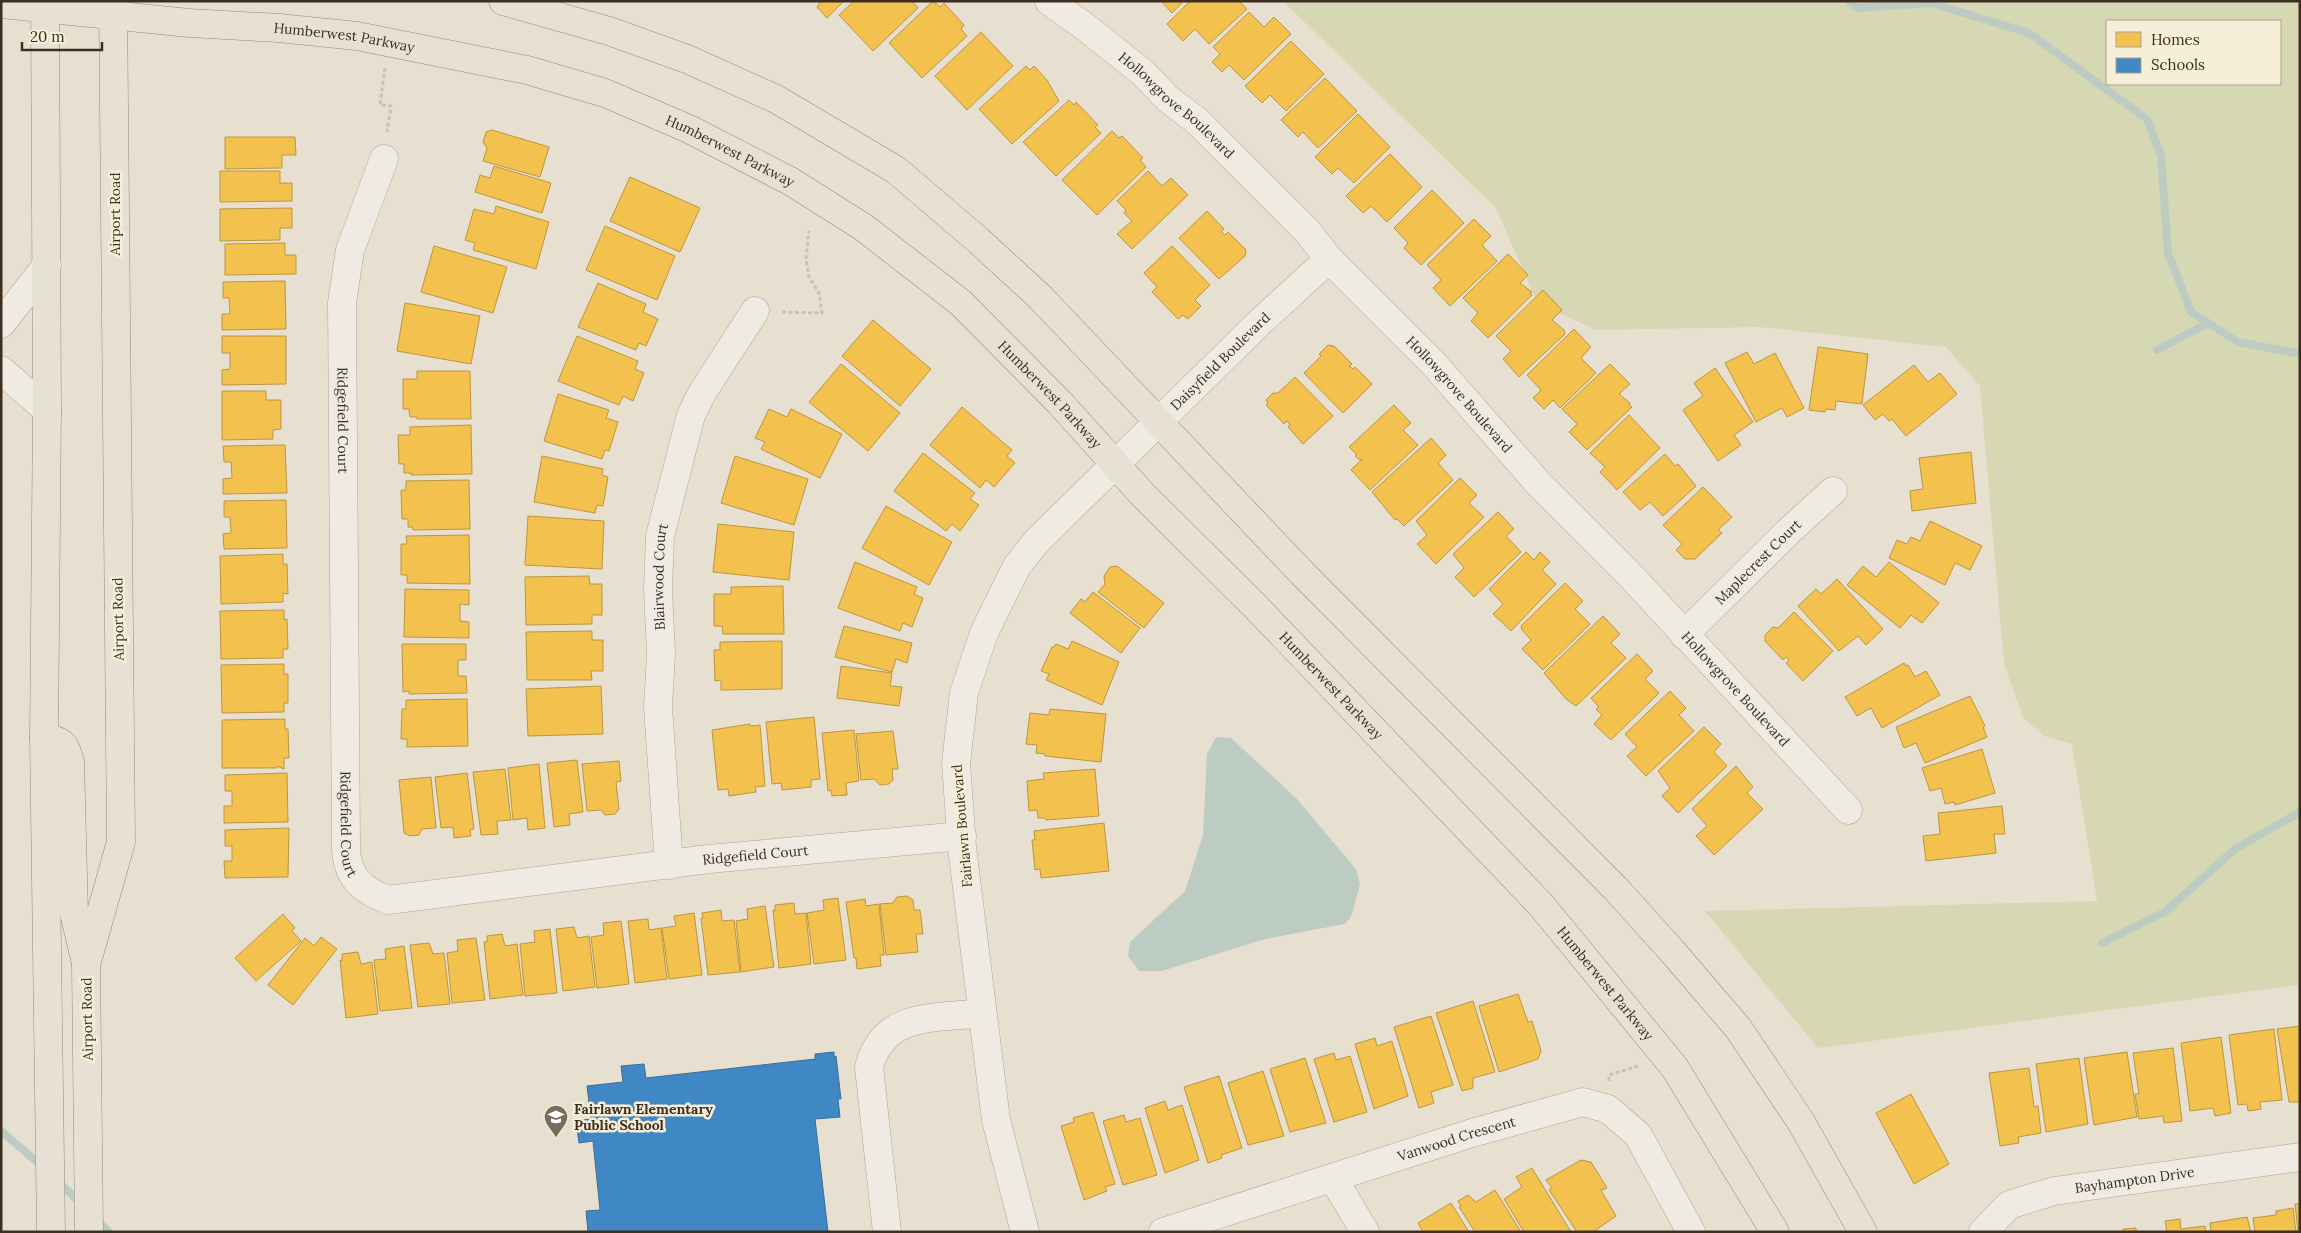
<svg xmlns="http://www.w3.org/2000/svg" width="2301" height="1233" font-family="Lora,serif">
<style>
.green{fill:#d6d7b3;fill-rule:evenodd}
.water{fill:#bcccc2}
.homes{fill:#f2c14e;stroke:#bc9540}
.schools{fill:#3f88c5;stroke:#3e6d94}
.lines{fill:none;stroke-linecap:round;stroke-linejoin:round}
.stream{stroke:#bcccc2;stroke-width:8}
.minor-casing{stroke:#ada599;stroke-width:29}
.major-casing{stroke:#928b80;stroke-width:29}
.path{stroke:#c8c2b9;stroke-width:3;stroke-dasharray:4 2.5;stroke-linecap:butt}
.minor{stroke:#efebe3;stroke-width:28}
.major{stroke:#e6e1d4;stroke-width:28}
.labels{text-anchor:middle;stroke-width:5;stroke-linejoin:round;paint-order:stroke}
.street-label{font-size:14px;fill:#3d2e20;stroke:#f7eed8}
.poi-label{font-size:14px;font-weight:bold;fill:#3d2e20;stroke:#f7eed8;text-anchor:start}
</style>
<rect width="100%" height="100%" fill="#e7e0d1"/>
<path class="green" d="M1283,1h1017v984l-482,63 -113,-137 392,-10 -25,-157 -28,-8 -21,-19 -19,-53 -24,-278 -34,-39 -187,-20 -164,3 -58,-28 -41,-94zM2107,21h173v63h-173z"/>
<path class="water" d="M1216,737l15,1 65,60 60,71 4,16 -9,32 -6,7 -80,15 -103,32h-23l-11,-15 2,-14 55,-51 18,-56 4,-81z"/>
<g class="homes">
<path d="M821,1h23l-17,17 -10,-11z"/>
<path d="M854,1h58l6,7 -45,43 -34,-36z"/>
<path d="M933,1l7,6 4,-4 20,22 -3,4 6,7 -45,42 -33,-35z"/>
<path d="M1161,1h23l-12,12z"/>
<path d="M1190,1h49l8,8 -38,35 -14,-15 -12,12 -16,-17z"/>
<path d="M1249,12l15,15 10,-10 17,17 -47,46 -15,-15 -7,7 -10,-10 8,-8 -7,-7z"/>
<path d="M981,32l32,34 -46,44 -32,-34z"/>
<path d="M1291,41l33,33 -38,37 -16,-16 -8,8 -17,-17z"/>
<path d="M1026,66l4,4 4,-4 13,14 12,21 -47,43 -33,-35z"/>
<path d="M1325,78l32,33 -39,37 -15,-16 -5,5 -17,-17z"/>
<path d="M1069,100l5,5 2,-3 22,23 -3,2 6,6 -45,43 -33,-34z"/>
<path d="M1358,114l32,33 -36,36 -16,-15 -6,6 -17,-17z"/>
<path d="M492,130l57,17 -9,30 -57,-16 4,-13 -4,-6 3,-10z"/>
<path d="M1112,131l7,7 3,-2 21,22 -3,2 6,7 -49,48 -35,-35z"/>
<path d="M225,137h70l1,18h-14v13l-57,1z"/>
<path d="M1390,154l32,33 -35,35 -16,-16 -8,7 -17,-17z"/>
<path d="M494,166l57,17 -9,30 -67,-21 5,-17 10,3z"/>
<path d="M220,171h60v12h12v18l-72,1z"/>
<path d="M1148,171l14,15 9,-8 17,17 -56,54 -15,-15 15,-13 -8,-8 2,-3 -9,-9z"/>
<path d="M630,177l70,31 -20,44 -70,-31z"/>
<path d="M1432,190l32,33 -43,42 -17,-17 4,-5 -14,-15z"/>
<path d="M496,206l53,16 -13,47 -63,-19 2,-7 -10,-3 9,-31 20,5z"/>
<path d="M292,208v20h-12v12l-60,1v-32z"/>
<path d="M1207,211l17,18 -3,3 4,3 3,-3 18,18 -1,6 -26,23 -40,-41z"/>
<path d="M1474,219l17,17 -9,9 15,16 -47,45 -17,-18 8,-8 -14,-15z"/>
<path d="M605,226l70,30 -18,44 -71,-30z"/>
<path d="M285,243v12h11v19l-71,1v-31z"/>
<path d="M434,246l73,21 -14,46 -72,-21z"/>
<path d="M1172,246l38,39 -15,15 6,6 -13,13 -5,-4 -5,4 -26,-27 5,-5 -13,-14z"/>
<path d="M1508,254l20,21 -8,8 12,9 -2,1 2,2 -44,43 -17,-17 7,-8 -15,-15z"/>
<path d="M285,281l1,48 -64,1v-16h8l-1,-16h-6v-16z"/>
<path d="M598,283l48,21 -3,8 15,7 -12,27 -7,-3 -3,7 -58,-23z"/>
<path d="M1543,290l19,20 -10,10 12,10 1,4 -46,43 -16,-18 8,-8 -15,-15z"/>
<path d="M405,303l75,13 -9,48 -74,-13z"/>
<path d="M873,320l58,49 -31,37 -58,-50z"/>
<path d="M1574,329l17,18 -10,11 15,15 -36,35 -7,-8 -9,9 -11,-11 8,-8 -14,-15z"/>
<path d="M222,336h64v48l-64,1v-15l8,-1v-16h-8z"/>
<path d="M577,336l61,25 -3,8 9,4 -11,28 -10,-5 -4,9 -61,-24z"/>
<path d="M1328,345l6,1 18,18 -3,2 4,3 2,-2 17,17 -29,29 -39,-40 17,-17 -2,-2z"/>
<path d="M1818,347l50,7 -6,50 -26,-3 -1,9 -9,-1 -1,3 -16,-2z"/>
<path d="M1747,352l7,12 21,-11 29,55 -17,9 -5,-9 -26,14 -31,-59z"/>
<path d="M841,364l59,49 -32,38 -59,-49z"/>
<path d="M1610,364l20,20 -11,10 11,9 -1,2 3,2 -45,43 -18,-18 8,-8 -15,-15z"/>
<path d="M1914,365l14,17 12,-9 17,21 -51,42 -14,-17 -3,2 -6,-7 -8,6 -12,-15z"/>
<path d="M1715,368l38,54 -19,13 7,10 -23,16 -35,-51 20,-14 -9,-13z"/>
<path d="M417,371h53l1,48h-54v-2h-7l-1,-8h-6v-30h14z"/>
<path d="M1295,377l38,39 -30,28 -15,-17 2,-2 -3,-4 -3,3 -18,-19 2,-2 -2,-3 7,-7h5z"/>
<path d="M222,391h44v9h15v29l-8,1v9l-51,1z"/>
<path d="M558,394l51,16 -3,8 12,4 -9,29 -4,-1 -3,9 -58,-18z"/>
<path d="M1394,405l17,18 -8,7 15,15 -48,45 -19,-20 11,-11 -2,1 -5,-4 2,-1 -8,-8z"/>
<path d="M962,407l50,43 -5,6 8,7 -21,24 -8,-7 -6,8 -50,-43z"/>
<path d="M769,409l18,8 4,-8 51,25 -22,44 -59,-29 4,-7 -10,-4z"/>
<path d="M1629,415l31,33 -43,42 -17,-18 5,-5 -15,-14z"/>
<path d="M471,425l1,49 -61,1v-2h-7v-9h-5l-1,-29h12v-8z"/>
<path d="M1431,438l15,17 -8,8 15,17 -49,46 -7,-7 -2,1 -23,-28z"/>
<path d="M285,445l2,48 -64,1v-15l9,-1 -1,-16h-7l-1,-16z"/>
<path d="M1971,452l5,51 -64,8 -2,-20 13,-2 -4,-31z"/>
<path d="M923,453l52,40 -5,6 9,6 -19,26 -8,-7 -6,7 -52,-40z"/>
<path d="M1665,454l10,12 3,-2 18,22 -33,30 -13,-14 -10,8 -17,-18z"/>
<path d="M542,456l61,13 -1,6 6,2 -5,29 -6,-1 -2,8 -61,-11z"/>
<path d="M735,456l73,23 -14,46 -73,-22z"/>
<path d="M1460,478l17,17 -8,8 15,14 -48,47 -19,-20 10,-9 -11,-14z"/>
<path d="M469,480l1,49 -57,1 -1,-3h-4v-8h-6l-1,-29h5v-9z"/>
<path d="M1703,487l29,30 -14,13 4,3 -27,26h-10l-9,-9 6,-6 -19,-19z"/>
<path d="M286,500l1,48 -63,1 -1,-15 8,-1 -1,-16h-6v-16z"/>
<path d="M886,506l66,36 -23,43 -67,-37z"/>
<path d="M1498,512l16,17 -8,7 15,16 -47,45 -19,-20 9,-9 -11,-14z"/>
<path d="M528,516l76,5 -2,48 -77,-4z"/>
<path d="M1930,521l52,25 -12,24 -15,-7 -10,22 -56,-27 8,-18 10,4 4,-7 9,4z"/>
<path d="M718,524l76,8 -5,48 -76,-8z"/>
<path d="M469,535l1,49 -63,-1v-8h-6v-31h6l-1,-8z"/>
<path d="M1526,552l8,8 6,-8 10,10 -8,8 14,14 -45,47 -18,-17 10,-10 -14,-15z"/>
<path d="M283,554v10h4l1,30 -5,-1v9l-62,2 -1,-48z"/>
<path d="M855,562l62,25 -3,7 9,4 -11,29 -9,-4 -3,8 -62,-23z"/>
<path d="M1889,562l50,41 -17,20 -11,-8 -11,13 -53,-43 16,-19 13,11z"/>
<path d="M1117,566l47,37 -20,25 -46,-36 7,-8 -1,-8 6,-9z"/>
<path d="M589,576l1,8h12v31h-10v9l-66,1 -1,-48z"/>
<path d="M1837,579l46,50 -17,16 -8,-9 -19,15 -41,-45 18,-17 5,5z"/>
<path d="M1565,583l18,18 -8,8 15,15 -47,46 -21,-21 9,-9 -9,-10 -1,-4z"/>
<path d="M783,586l1,48h-61l-1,-8h-8v-32h17v-7z"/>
<path d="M405,589l64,1v15l-9,-1v17l9,1v16l-65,-1z"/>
<path d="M1093,592l47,36 -19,25 -51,-40 11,-14 4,3z"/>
<path d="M284,610v10l3,-1 1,30h-5v9l-62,1 -1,-48z"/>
<path d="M1794,612l39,39 -30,30 -17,-18 3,-3 -3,-3 -3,3 -18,-19v-6l8,-8 5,1z"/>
<path d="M1603,616l17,18 -9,9 15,15 -50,48 -10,-7 -22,-26z"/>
<path d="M844,626l68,17 -5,20 -11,-4 -4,13 -57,-15z"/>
<path d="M592,631v9h11v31h-12l1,9h-65l-1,-48z"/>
<path d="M782,641v48l-61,1v-10l-6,1 -1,-31h6v-8z"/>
<path d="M1072,641l47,21 -17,43 -56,-25 3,-6 -8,-3 11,-24h2l2,-3 12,5z"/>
<path d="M402,644h64v16h-8v16h8l1,17 -58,1v-3l-6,1z"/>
<path d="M1637,654l16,17 -8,8 14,14 -48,47 -17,-16 8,-9 -6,-6 3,-2 -8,-9z"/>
<path d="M1904,663l2,3 2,-1 7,12 11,-6 14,24 -58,33 -11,-20 -14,8 -12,-19z"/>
<path d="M284,664v10h4v29h-4v9l-62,1 -1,-48z"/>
<path d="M841,666l51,7 -2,13 12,1 -3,19 -62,-8z"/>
<path d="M601,686l2,48 -75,2 -2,-47z"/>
<path d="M1670,691l16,17 -7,7 15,16 -48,45 -19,-20 10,-9 -12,-13z"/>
<path d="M1970,696l15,30 -2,1 4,10 -62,26 -9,-20 -12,5 -8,-21z"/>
<path d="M467,699l1,47 -61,1v-8h-6l1,-30h4v-9z"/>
<path d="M1050,709l56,5 -5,48 -56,-6v-2l-9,-1 1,-8 -11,-1 4,-31 19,2z"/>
<path d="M814,717l6,62 -9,1v7l-29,3 -1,-7 -9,1 -6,-62z"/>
<path d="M285,719v10h3l1,29h-5v11l-7,-3v2h-55v-48z"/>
<path d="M750,724v2l10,-1 5,61 -10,1 1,5 -27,4 -1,-7 -10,1 -6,-60z"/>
<path d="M1704,727l17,17 -7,8 13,14 -49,47 -16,-17 8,-8 -12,-17z"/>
<path d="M854,730l5,51 -13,2 1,12 -15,1 -1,-6 -3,1 -6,-58z"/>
<path d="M893,731l5,38h-6l1,11 -4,4 -9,1 -6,-6 -13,1 -5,-46z"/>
<path d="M1982,749l13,44 -40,12 -1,-3 -9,2 -4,-16 -11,3 -8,-23z"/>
<path d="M577,760l6,52 -14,2 1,11 -16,2 -7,-64z"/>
<path d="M619,761l2,20 -5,1 3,27 -4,5 -10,1 -4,-5 -14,1 -5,-47z"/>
<path d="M539,764l6,64 -17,2 -1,-12 -14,2 -5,-52z"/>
<path d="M1736,766l17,21 -6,6 16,16 -49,46 -18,-19 11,-10 -15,-17z"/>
<path d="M505,769l6,51 -14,1 1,13 -17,1 -8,-63z"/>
<path d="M1095,769l4,47 -53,4 -1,-2h-7l-1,-8 -8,1 -2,-30 17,-2 -1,-6z"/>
<path d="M287,773l1,49 -64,1v-17h8v-15h-7v-16z"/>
<path d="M467,773l7,56 -4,1 1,6 -17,2 -1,-11 -12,1 -6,-51z"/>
<path d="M431,777l5,51 -14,1 -3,6 -9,1 -6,-3 -5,-53z"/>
<path d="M2002,806l3,28h-11l2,19 -70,8 -3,-25 17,-2 -2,-21z"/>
<path d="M1104,823l5,48 -68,7 -1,-9 -5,1 -3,-30h3l-1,-9z"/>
<path d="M289,828l-1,49 -63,1 -1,-17h8v-15h-7v-16z"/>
<path d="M907,896l6,4 1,10h6l3,24h-7l2,18 -32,3 -6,-51 13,-1 4,-6z"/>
<path d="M838,898l8,62 -32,4 -7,-51 17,-3 -1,-10z"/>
<path d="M865,899l1,7 13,-2 5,51h-4l1,11 -24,3 -1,-11h-2l-8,-56z"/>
<path d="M794,903l1,11 11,-1 5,51 -32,4 -6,-58 2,1v-6z"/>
<path d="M765,906l9,61 -33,5 -5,-51 12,-2 -1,-10z"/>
<path d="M721,910l1,11 12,-1 6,52 -32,3 -7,-57h2l-1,-5z"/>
<path d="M694,913l8,62 -33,4 -7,-51 14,-2 -2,-10z"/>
<path d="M283,914l12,14 -3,3 9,10 -45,40 -21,-23z"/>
<path d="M648,919l1,11 12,-2 6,51 -32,4 -7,-62z"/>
<path d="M621,921l8,63 -32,4 -6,-51 13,-2 -1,-12z"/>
<path d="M574,927l3,11 12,-2 6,51 -32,4 -7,-62z"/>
<path d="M550,929l7,64 -32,3 -5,-52 15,-2 -1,-11z"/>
<path d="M502,934l3,12 12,-2 6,51 -33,4 -6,-57h3v-6z"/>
<path d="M321,937l16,12 -44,56 -25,-20 37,-47 9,8z"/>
<path d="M476,938l9,62 -33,3 -5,-50 11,-2 -1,-11z"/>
<path d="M429,943l4,11 11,-1 6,51 -32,3 -8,-62z"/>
<path d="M404,946l8,62 -32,3 -6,-51 12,-1 -1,-10z"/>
<path d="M358,952l3,12 11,-2 6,52 -32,4 -6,-58 2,1v-7z"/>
<path d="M1518,994l10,28 4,-1 9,30 -3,8 -39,13 -20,-66z"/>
<path d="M1473,1001l22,71 -22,6v10l-11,3 -26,-78z"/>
<path d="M1431,1016l22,69 -22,7 3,11 -15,5 -25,-81z"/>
<path d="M2300,1026v76h-11l-12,-73z"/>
<path d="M2274,1029l8,71 -22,2 1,7 -13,2 -1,-7 -9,1 -9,-70z"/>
<path d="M2221,1037l10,76 -16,3 -2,-8 -23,3 -9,-68z"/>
<path d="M1375,1038l2,8 15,-5 16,55 -34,13 -19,-65z"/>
<path d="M2173,1048l9,73 -18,2 -1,-7 -24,3 -4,-25h4l-6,-41z"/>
<path d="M2127,1052l10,65 -43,8 -10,-67z"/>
<path d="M1334,1053l2,7 14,-4 17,56 -33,10 -20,-63z"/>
<path d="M1305,1058l21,65 -36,9 -20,-63z"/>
<path d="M2079,1058l9,66 -42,8 -10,-68z"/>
<path d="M2029,1068l5,39 4,-1 3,27 -23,4 1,6 -19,3 -11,-73z"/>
<path d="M1263,1071l21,65 -36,9 -20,-62z"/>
<path d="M1219,1076l23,72 -21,7 1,3 -14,5 -24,-76z"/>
<path d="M1911,1094l38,70 -35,20 -38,-71z"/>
<path d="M1165,1101l3,9 14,-5 17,55 -34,13 -20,-65z"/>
<path d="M1093,1112l22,72 -10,3 2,4 -23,9 -23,-74 13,-4 -1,-4z"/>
<path d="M1124,1115l2,7 14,-4 17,57 -34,10 -20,-64z"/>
<path d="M1581,1160l10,2 16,26 -6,2 15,26 -23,16h-16l-28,-42 3,-2 -6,-8z"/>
<path d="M1532,1168l39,64h-47l-20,-33 18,-12 -6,-10z"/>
<path d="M1495,1190l26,42h-46l-16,-25 2,-1 -3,-5 10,-6 8,7z"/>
<path d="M1451,1203l18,29h-46l-5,-9z"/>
<path d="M2295,1204h5v28h-2z"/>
<path d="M2293,1208l3,24h-41l-2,-14 23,-3v-4z"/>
<path d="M2247,1217l4,15h-40l-1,-9z"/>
<path d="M2180,1219l1,10 24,-3 1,6h-39l-2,-11z"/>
<path d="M2136,1228v4h-13v-3z"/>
</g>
<path class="schools" d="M834,1052v5l2,-1 5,43h-3l2,18 -25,2 13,113h-240l-2,-21 14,-1 -7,-69 -14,2 -3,-22 15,-2 -4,-33 36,-4 -2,-16 23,-2 2,14 169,-19v-5z"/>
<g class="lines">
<g class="stream">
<path d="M1849,1l8,7 74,-5 98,30 118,86 14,37 7,97 23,59 47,30 62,12"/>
<path d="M2157,350l51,-27"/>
<path d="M2102,943l63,-31 70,-63 65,-37"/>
<path d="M1,1131l42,36"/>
<path d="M57,1180l24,24"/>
<path d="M96,1219l13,13"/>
</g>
<defs>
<g id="minor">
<path id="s1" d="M1049,1l35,25 59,47 25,26 29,22 110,110 22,28 104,104 105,120 90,90 220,237"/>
<path id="s2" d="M384,159l-34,91 -8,53 4,543c0,30 15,44 42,54l321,-41 253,-23"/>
<path d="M1,324l46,-59"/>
<path d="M1,370l46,40"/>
<path id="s3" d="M1684,635l105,-104 44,-40"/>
<path id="s4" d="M669,865l-11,-158 3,-53 -3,-65 2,-53 31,-121 11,-22 53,-82"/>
<path d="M1333,1178l32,54"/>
<path d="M887,1232l-18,-165c15,-56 66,-48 113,-54"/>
<path id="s5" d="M1025,1232l-29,-112 -34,-273 -6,-84 8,-70 20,-60 33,-67 20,-25 222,-218 70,-64"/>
<path id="s6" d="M1163,1232l309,-99 111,-31 25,7 30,26 53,97"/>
<path id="s7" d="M1983,1232l26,-27 45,-14 246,-34"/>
</g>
<g id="major">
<path d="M45,1l2,409 -3,328 7,494"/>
<path d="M503,1l106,30 78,28 89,40 120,71 83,71 62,57 261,275 314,316 56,62 66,77 63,94 62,110"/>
<path id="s8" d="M1,4l188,19 90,5 78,8 170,34 78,23 84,36 101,52 73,46 98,76 98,99 84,93 113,112 285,298 134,163 100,164"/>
<path d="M44,738c19,2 21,6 26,24l4,151 12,50"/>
<path d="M89,1232l-3,-267 35,-123 -8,-841"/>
</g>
</defs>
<use href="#minor" class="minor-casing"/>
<use href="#major" class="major-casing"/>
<g class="path">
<path d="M385,68l-5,37 11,1 -4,26"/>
<path d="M782,312l40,1 -3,-20 -10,-16 -3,-18 3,-28"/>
<path d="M1609,1081v-6l29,-9"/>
</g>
<use href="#minor" class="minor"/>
<use href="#major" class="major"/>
</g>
<defs>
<symbol id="school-pin" viewBox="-11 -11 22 30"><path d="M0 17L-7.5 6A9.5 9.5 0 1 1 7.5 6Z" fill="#786c5e" stroke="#f7eed8"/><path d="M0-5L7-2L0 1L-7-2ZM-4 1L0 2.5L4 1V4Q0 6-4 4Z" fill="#fff"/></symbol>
</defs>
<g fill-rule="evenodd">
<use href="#school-pin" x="542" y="1103" width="28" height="38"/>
</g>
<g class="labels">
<g class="street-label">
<text dy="5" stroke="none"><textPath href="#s8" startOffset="345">Humberwest Parkway</textPath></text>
<text dy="5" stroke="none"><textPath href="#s1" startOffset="165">Hollowgrove Boulevard</textPath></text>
<text dy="5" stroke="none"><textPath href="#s8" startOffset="750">Humberwest Parkway</textPath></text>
<text transform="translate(115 214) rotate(-90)" y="5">Airport Road</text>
<text dy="5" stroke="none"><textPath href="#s5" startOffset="972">Daisyfield Boulevard</textPath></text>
<text dy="5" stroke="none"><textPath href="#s1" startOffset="570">Hollowgrove Boulevard</textPath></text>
<text dy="5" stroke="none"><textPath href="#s8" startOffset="1155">Humberwest Parkway</textPath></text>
<text dy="5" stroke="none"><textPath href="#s2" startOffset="268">Ridgefield Court</textPath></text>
<text dy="5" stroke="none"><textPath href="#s3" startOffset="104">Maplecrest Court</textPath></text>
<text dy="5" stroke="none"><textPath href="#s4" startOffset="289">Blairwood Court</textPath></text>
<text transform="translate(118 619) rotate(-91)" y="5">Airport Road</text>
<text dy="5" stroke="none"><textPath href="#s8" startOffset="1560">Humberwest Parkway</textPath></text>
<text dy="5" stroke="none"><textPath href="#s1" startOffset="974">Hollowgrove Boulevard</textPath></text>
<text dy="5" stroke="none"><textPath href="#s2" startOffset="672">Ridgefield Court</textPath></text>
<text transform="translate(962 826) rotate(-95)" y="5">Fairlawn Boulevard</text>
<text dy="5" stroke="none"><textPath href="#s2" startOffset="1138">Ridgefield Court</textPath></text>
<text dy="5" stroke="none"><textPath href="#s8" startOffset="1965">Humberwest Parkway</textPath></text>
<text transform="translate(87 1019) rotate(-91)" y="5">Airport Road</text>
<text dy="5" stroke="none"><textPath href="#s6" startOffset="308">Vanwood Crescent</textPath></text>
<text dy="5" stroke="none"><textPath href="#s7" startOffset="166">Bayhampton Drive</textPath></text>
</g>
<g class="poi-label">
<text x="574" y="1114">Fairlawn Elementary<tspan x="574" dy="16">Public School</tspan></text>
</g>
</g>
<rect width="2301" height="1233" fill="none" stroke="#3d2e20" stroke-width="5"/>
<rect x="2106" y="20" width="175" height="65" fill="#f7eed8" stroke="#ada18e"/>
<rect x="2116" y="32" width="25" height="15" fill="#f2c14e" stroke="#ada18e"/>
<text x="2151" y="45" font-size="15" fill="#3d2e20">Homes</text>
<rect x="2116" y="58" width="25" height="15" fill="#3f88c5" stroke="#ada18e"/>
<text x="2151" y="70" font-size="15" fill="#3d2e20">Schools</text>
<path d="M22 42v8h80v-8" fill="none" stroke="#3d2e20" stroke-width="2.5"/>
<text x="30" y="42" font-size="15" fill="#3d2e20" stroke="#f7eed8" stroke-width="4" paint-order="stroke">20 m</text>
</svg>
